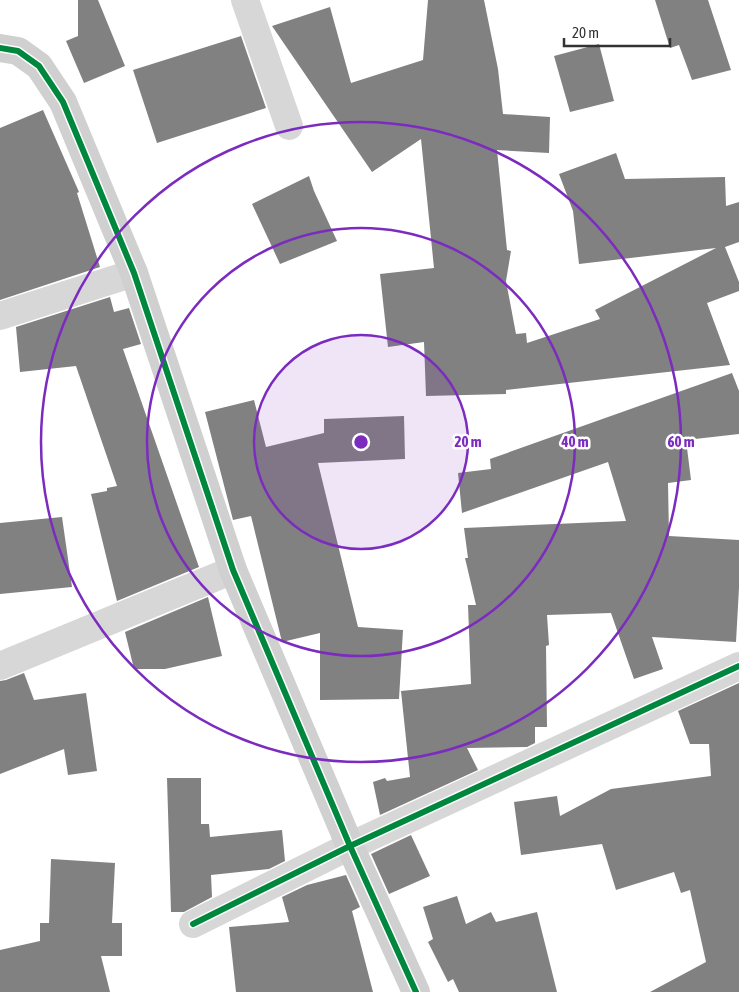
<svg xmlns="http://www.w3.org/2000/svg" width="739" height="992" font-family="'Asap Condensed',sans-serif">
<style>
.building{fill:#818181}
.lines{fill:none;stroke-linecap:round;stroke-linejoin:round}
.street{stroke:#d7d7d7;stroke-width:28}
.secondary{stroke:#d0d0d0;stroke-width:28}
.cycleway-casing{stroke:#fff;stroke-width:9}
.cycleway{stroke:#00873e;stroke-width:6}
.ring{fill:none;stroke:#7b2cbf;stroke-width:2.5}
.centre{fill:#7b2cbf;stroke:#fff;stroke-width:2.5}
.ring-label{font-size:15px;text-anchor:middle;font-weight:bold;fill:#7b2cbf;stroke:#fff;stroke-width:5;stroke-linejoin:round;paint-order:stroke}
</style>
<rect width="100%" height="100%" fill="#fff"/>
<g class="building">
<path d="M78,0h20l27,66 -41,17 -18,-42 12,-5z"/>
<path d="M428,0h56l14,69 5,45 47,3 -1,36 -52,-3 10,100 4,1 -5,30 10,53 10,-1 1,10 73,-24 -5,-9 121,-62 -137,16 -6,-53 -14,-37 57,-21 9,26 100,-2 1,29 13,-4v40l-14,5 14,35v9l-32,12 23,62 -224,25v4l-80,2 -2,-54 -36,5 -8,-73 54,-6 -13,-129 -49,33 -100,-146 58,-19 21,76 72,-23z"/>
<path d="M655,0h53l23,70 -39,10 -13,-35 -9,3z"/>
<path d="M241,36l25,72 -109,35 -24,-73z"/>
<path d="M599,44l15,57 -44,11 -16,-56z"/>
<path d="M43,110l36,82 -2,1 23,74 -100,33v-172z"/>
<path d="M309,176l5,15 23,50 -57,23 -28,-60z"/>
<path d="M110,297l4,15 15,-4 12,36 -18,5 76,218 -82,34 -26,-107 16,-3v-3l10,-2 -41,-120 -56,6 -4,-45z"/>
<path d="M732,373l7,18v43l-53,6 5,40 -23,3 1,53 70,4v48l-3,54 -84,-5 11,32 -29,10 -23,-66 -64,2 2,30 -3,1 1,81h-12v16l-8,4 -60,1 11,22 -98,45 -7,-33 12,-4 2,3 23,-4 -9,-86 70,-7 -3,-79h8l-11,-47h3l-4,-30 162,-7 -18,-59 -146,51 -4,-40 33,-4 -1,-10z"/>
<path d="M254,400l12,47 58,-14v-14l80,-3 1,43 -87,4 40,164 45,3 -4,69 -79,1v-67l-38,9 -31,-126 -18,4 -28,-108z"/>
<path d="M62,517l10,70 -72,7v-71z"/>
<path d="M208,597l14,59 -57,13h-31l-9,-37z"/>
<path d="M24,673l10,27 52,-7 11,78 -29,4 -4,-26 -64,25v-93l6,-1z"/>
<path d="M739,683v309h-89l56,-30 -16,-72 -9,3 -7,-21 -58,18 -14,-46 -81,11 -7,-53 43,-6 3,20 51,-27 100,-13 -2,-32h-19l-12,-33z"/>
<path d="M167,778h34v46h8l1,13 72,-7 3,31 -16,8 -58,6 1,22 -28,15h-13z"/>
<path d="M411,835l19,41 -41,18 -18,-40z"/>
<path d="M51,859l64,4 -3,60h10v33h-21l9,36h-110v-42l40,-9v-18h9z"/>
<path d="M346,875l14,32 -8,4 21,81h-137l-7,-65 60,-5 -7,-25 25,-12z"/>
<path d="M457,896l9,28 25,-12 5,10 41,-10 20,80h-98l-6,-13 -5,3 -20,-40 5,-3 -10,-32z"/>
</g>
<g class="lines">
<g class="street">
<path d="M245,0l44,126"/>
<path d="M0,316l134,-43"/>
<path d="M0,666l233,-96"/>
<path d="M193,924l157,-78 389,-180"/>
</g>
<path class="secondary" d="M0,48l18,3 21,15 24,36 71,171 99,297 117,276 66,146"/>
<defs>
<g id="cycleway">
<path d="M0,48l18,3 21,15 24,36 71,171 99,297 117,276 66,146"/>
<path d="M193,924l157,-78 389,-180"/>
</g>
</defs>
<use href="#cycleway" class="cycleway-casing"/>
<use href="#cycleway" class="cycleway"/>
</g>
<circle cx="361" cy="442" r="107" fill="#7b2cbf" fill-opacity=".12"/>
<g class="ring">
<circle cx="361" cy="442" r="107"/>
<circle cx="361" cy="442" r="214"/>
<circle cx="361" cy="442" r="320"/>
</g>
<circle cx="361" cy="442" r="8" class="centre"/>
<g class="ring-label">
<text x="468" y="447">20 m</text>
<text x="575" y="447">40 m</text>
<text x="681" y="447">60 m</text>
</g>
<path d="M564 38v8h106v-8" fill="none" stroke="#333333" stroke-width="2.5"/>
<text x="572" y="38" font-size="15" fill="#333333" stroke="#ffffff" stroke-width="4" paint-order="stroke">20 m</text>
</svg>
